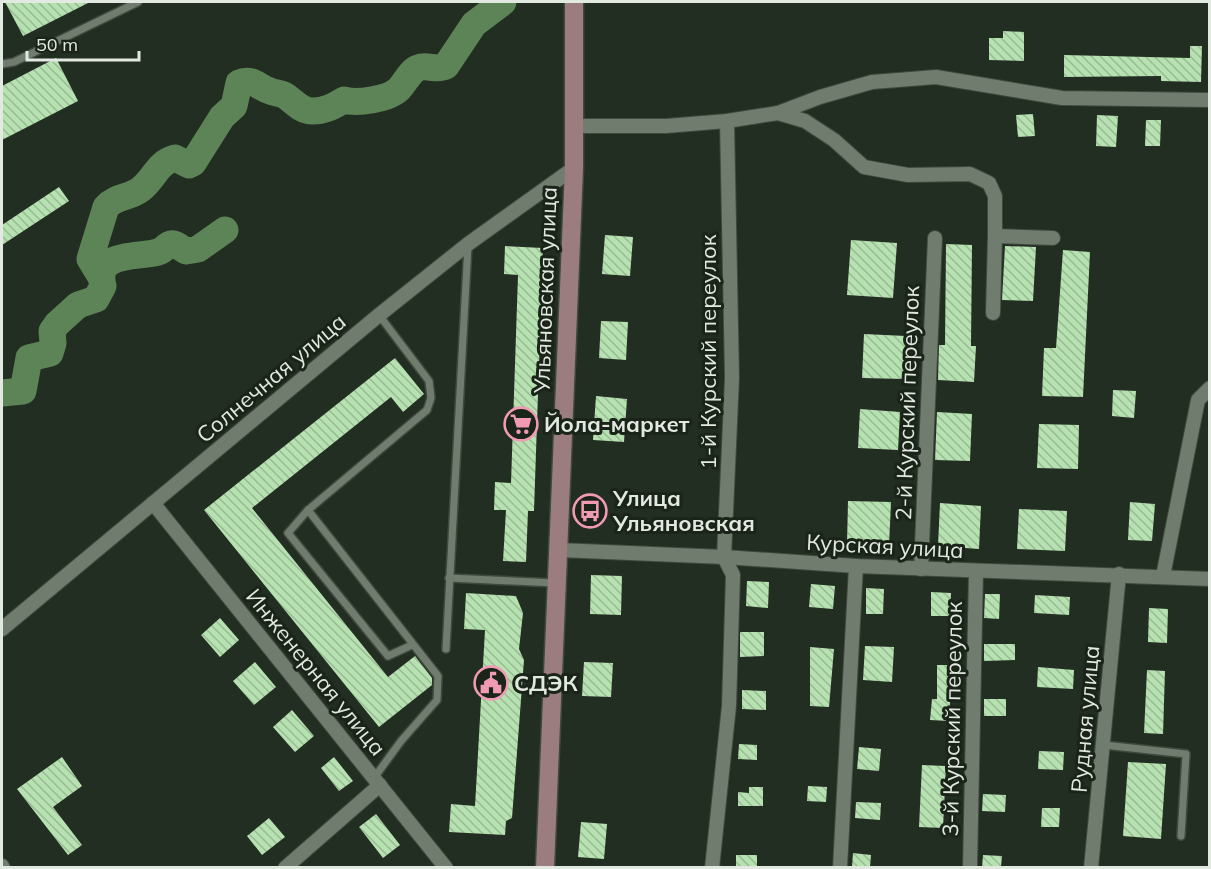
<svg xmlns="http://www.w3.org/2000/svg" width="1211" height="869" font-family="Mulish,sans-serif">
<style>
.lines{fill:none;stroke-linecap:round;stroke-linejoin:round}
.river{stroke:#5d8457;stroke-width:27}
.building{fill:url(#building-back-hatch)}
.lane-casing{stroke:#3f493e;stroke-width:10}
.street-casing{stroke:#3f493e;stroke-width:16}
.secondary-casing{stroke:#3f493e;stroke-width:21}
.lane{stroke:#707c6e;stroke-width:7}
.street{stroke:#707c6e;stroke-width:14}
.secondary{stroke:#9b7d80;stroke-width:18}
.labels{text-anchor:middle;stroke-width:6;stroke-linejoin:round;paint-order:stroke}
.street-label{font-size:22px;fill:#e2e9e1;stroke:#1a2418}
.poi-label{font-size:22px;font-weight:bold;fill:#e2e9e1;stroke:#1a2418;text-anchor:start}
</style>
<defs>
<pattern id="building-back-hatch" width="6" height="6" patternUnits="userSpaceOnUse" patternTransform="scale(1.5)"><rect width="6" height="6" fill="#b6e1b0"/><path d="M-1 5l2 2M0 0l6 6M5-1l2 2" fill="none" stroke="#9aba95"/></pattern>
</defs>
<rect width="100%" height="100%" fill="#232e22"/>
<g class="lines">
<g class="river">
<path d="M101,277l-11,-18 16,-52c10,-11 24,-9 35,-18 14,-11 16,-26 34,-31l14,7 4,-2 29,-46 12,-11 5,-23c13,-6 19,4 31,8 4,2 9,2 14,4 9,5 17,17 29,16 12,0 21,-5 31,-11 13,4 45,-1 55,-11 6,-6 11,-18 19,-21 9,-4 18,3 28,-2l28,-42 29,-22"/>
<path d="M2,393l21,-2 6,-33 21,-5 3,-10 -1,-12 5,-7 21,-19 18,-6 7,-13c-9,-35 35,-28 55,-34 6,-1 10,-10 16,-8 4,1 8,5 12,7l12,-2 27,-19"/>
</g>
</g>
<g class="building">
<path d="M5,2h85l-67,34z"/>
<path d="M1003,31l21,1v29l-35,-1v-22h14z"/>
<path d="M1190,46h12l-1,36 -40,-1v-5l-97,1v-22l126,3z"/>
<path d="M56,58l22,43 -76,39v-54z"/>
<path d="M1033,114l2,22 -17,1 -2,-22z"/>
<path d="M1097,115l21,1 -2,31 -20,-1z"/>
<path d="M1146,120h15l-1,26h-15z"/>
<path d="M59,187l10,14 -67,44v-20z"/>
<path d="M605,235l28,2 -3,39 -28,-2z"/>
<path d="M851,240l46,3 -4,55 -46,-3z"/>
<path d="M946,244l26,1 -1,101h5l-2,36 -36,-2 1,-35h6z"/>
<path d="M505,246l38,2 -9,263h-6l-2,51 -23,-1 3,-51h-12l1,-28 16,1 7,-208 -14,-1z"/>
<path d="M1005,246l31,1 -3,54 -31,-1z"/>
<path d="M1063,250l27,2 -7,145 -41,-1 2,-48h12z"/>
<path d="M601,321l27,1 -2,38 -27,-2z"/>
<path d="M864,334l42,2 -1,43 -43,-1z"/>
<path d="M395,358l29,36 -21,18 -12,-15 -139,111 136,169 27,-21 17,22v7l-53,42 -175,-217z"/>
<path d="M1113,390l23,1 -2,27 -22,-2z"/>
<path d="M596,396l31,3 -3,43 -31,-2z"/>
<path d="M860,409l40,3 -2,38 -40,-2z"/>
<path d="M937,412l35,2 -2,47 -35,-1z"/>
<path d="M1039,424l40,1 -1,44 -41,-1z"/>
<path d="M848,501l43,1 -2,44 -42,-2z"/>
<path d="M1130,502l25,2 -3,37 -24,-1z"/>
<path d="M940,503l41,3 -2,43 -41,-3z"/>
<path d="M1019,509l48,2 -2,40 -48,-2z"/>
<path d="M591,575l31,1 -1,39 -31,-1z"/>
<path d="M747,581l22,1 -1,26 -22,-2z"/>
<path d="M811,584l24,2 -2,23 -24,-2z"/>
<path d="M866,588l18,1 -1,25h-17z"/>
<path d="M931,592l20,1 -1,23h-19z"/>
<path d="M466,593l50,3 7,17 -4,36 5,11 -12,158 -6,3 -1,14 -56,-3 2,-28 24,2 10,-176 -21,-1z"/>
<path d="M985,594h15l-1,25 -15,-1z"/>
<path d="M1035,595l35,2 -1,18 -35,-2z"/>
<path d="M1149,608l19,1 -1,34 -19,-1z"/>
<path d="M220,618l19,22 -19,17 -19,-22z"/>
<path d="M740,632h24v24l-24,1z"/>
<path d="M984,644h31v16l-31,1z"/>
<path d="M865,646l29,1 -2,35 -29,-2z"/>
<path d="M810,647l24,2 -5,58 -19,-1z"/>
<path d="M255,662l21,25 -22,18 -21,-24z"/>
<path d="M584,662l29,1 -2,34 -29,-1z"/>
<path d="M937,665h15l-3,56 -19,-1 2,-21h5z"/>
<path d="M1038,667l36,3 -1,19 -36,-2z"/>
<path d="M1147,670l18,1 -2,63 -19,-1z"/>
<path d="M742,690l24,1v19l-24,-1z"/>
<rect x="984" y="699" width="22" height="17"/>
<path d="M292,710l22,26 -19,16 -22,-25z"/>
<path d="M739,744l18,1v15l-19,-1z"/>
<path d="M859,747l22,2 -2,22 -22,-2z"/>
<path d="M1039,751l25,1 -1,18 -25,-1z"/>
<path d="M62,757l20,29 -29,21 29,38 -14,10 -51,-66z"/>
<path d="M334,757l19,24 -14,10 -18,-23z"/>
<path d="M1128,762l38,2 -5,75 -38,-3z"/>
<path d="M922,765l24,1 -3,62 -24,-1z"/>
<path d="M808,786l19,1 -1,15 -19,-1z"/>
<path d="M749,787h14v19h-25v-14l11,1z"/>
<path d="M983,794l23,1 -1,17 -23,-1z"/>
<path d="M856,802l25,1 -1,17 -25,-2z"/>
<path d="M1042,808h18l-1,19h-18z"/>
<path d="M376,814l24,31 -17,13 -24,-31z"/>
<path d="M269,818l16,19 -23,18 -15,-19z"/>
<path d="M581,822l26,2 -3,35 -26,-2z"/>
<path d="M853,853l18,2 -1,12h-18z"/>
<rect x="736" y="855" width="21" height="12"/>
<path d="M983,855l19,1 -1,11h-19z"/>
</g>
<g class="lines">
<defs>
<g id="lane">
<path d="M2,64l12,-2 124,-60"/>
<path d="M308,510l-20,23 100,123 24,-11"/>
<path d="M449,578l106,5"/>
<path d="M446,649l22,-403"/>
<path d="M1104,745l82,9 -5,82"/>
<path d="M374,778l27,-37 36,-41 1,-24 -130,-166 119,-100 4,-12 -2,-17 -50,-66"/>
</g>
<g id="street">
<path d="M778,113l27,8 29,19 30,27 44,8 62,-1 19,9 6,13v40l58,2"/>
<path d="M574,126h92l61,-5 51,-8 42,-16 52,-15 64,-5 126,21 148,2"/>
<path d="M993,313l2,-77"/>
<path d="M153,503l293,365"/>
<path d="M559,550l165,7 132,9 354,13"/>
<path d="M921,569l14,-331"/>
<path d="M1163,576l35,-176 12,-12"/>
<path d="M2,629l377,-314 89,-71 106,-76"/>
<path d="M2,866l1,2"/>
<path d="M285,868l95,-83"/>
<path d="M712,868l17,-162 4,-131 -9,-18 8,-179 -5,-257"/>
<path d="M840,868l16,-302"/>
<path d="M970,868l6,-297"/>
<path d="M1091,868l28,-294"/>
</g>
<path id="secondary" d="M545,868l29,-700v-166"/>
</defs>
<use href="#lane" class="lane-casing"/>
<use href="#street" class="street-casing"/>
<use href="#secondary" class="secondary-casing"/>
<use href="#lane" class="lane"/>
<use href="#street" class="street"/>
<use href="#secondary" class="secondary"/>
</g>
<defs>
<symbol id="supermarket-ring" viewBox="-11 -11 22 22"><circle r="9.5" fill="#1a2418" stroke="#f19ab4" stroke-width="1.5"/><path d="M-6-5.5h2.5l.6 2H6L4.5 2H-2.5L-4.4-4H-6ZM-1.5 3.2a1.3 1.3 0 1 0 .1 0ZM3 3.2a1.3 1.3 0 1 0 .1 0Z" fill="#f19ab4"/></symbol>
<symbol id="bus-ring" viewBox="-11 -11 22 22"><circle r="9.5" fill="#1a2418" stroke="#f19ab4" stroke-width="1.5"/><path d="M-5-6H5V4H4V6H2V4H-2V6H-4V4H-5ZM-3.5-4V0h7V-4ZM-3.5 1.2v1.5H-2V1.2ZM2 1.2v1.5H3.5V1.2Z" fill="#f19ab4"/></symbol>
<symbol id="civic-ring" viewBox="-11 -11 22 22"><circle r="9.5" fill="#1a2418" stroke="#f19ab4" stroke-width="1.5"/><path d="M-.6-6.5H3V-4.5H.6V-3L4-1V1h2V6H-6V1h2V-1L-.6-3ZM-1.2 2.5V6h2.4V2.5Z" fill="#f19ab4"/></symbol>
</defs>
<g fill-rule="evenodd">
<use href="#supermarket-ring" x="502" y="405" width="38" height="38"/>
<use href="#bus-ring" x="571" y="492" width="38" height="38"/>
<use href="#civic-ring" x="472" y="664" width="38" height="38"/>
</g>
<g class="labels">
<g class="street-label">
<text transform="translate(545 290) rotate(-88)" y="8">Ульяновская улица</text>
<text transform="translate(708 352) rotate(-90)" y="8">1-й Курский переулок</text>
<text transform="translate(271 378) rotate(-40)" y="8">Солнечная улица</text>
<text transform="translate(907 403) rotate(-88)" y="8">2-й Курский переулок</text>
<text transform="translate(885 546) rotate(3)" y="8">Курская улица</text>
<text transform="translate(316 672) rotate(51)" y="8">Инженерная улица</text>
<text transform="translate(952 719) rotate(-89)" y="8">3-й Курский переулок</text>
<text transform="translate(1085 719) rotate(-85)" y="8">Рудная улица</text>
</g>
<g class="poi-label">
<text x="544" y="432">Йола-маркет</text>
<text x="613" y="506">Улица<tspan x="613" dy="25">Ульяновская</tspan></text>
<text x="514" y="691">СДЭК</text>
</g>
</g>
<rect width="1211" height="869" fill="none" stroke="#e2e9e1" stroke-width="6"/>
<path d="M27 51v9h112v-9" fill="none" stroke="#e2e9e1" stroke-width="3"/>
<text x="36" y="51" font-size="18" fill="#e2e9e1" stroke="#1a2418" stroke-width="4.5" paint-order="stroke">50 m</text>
</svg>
